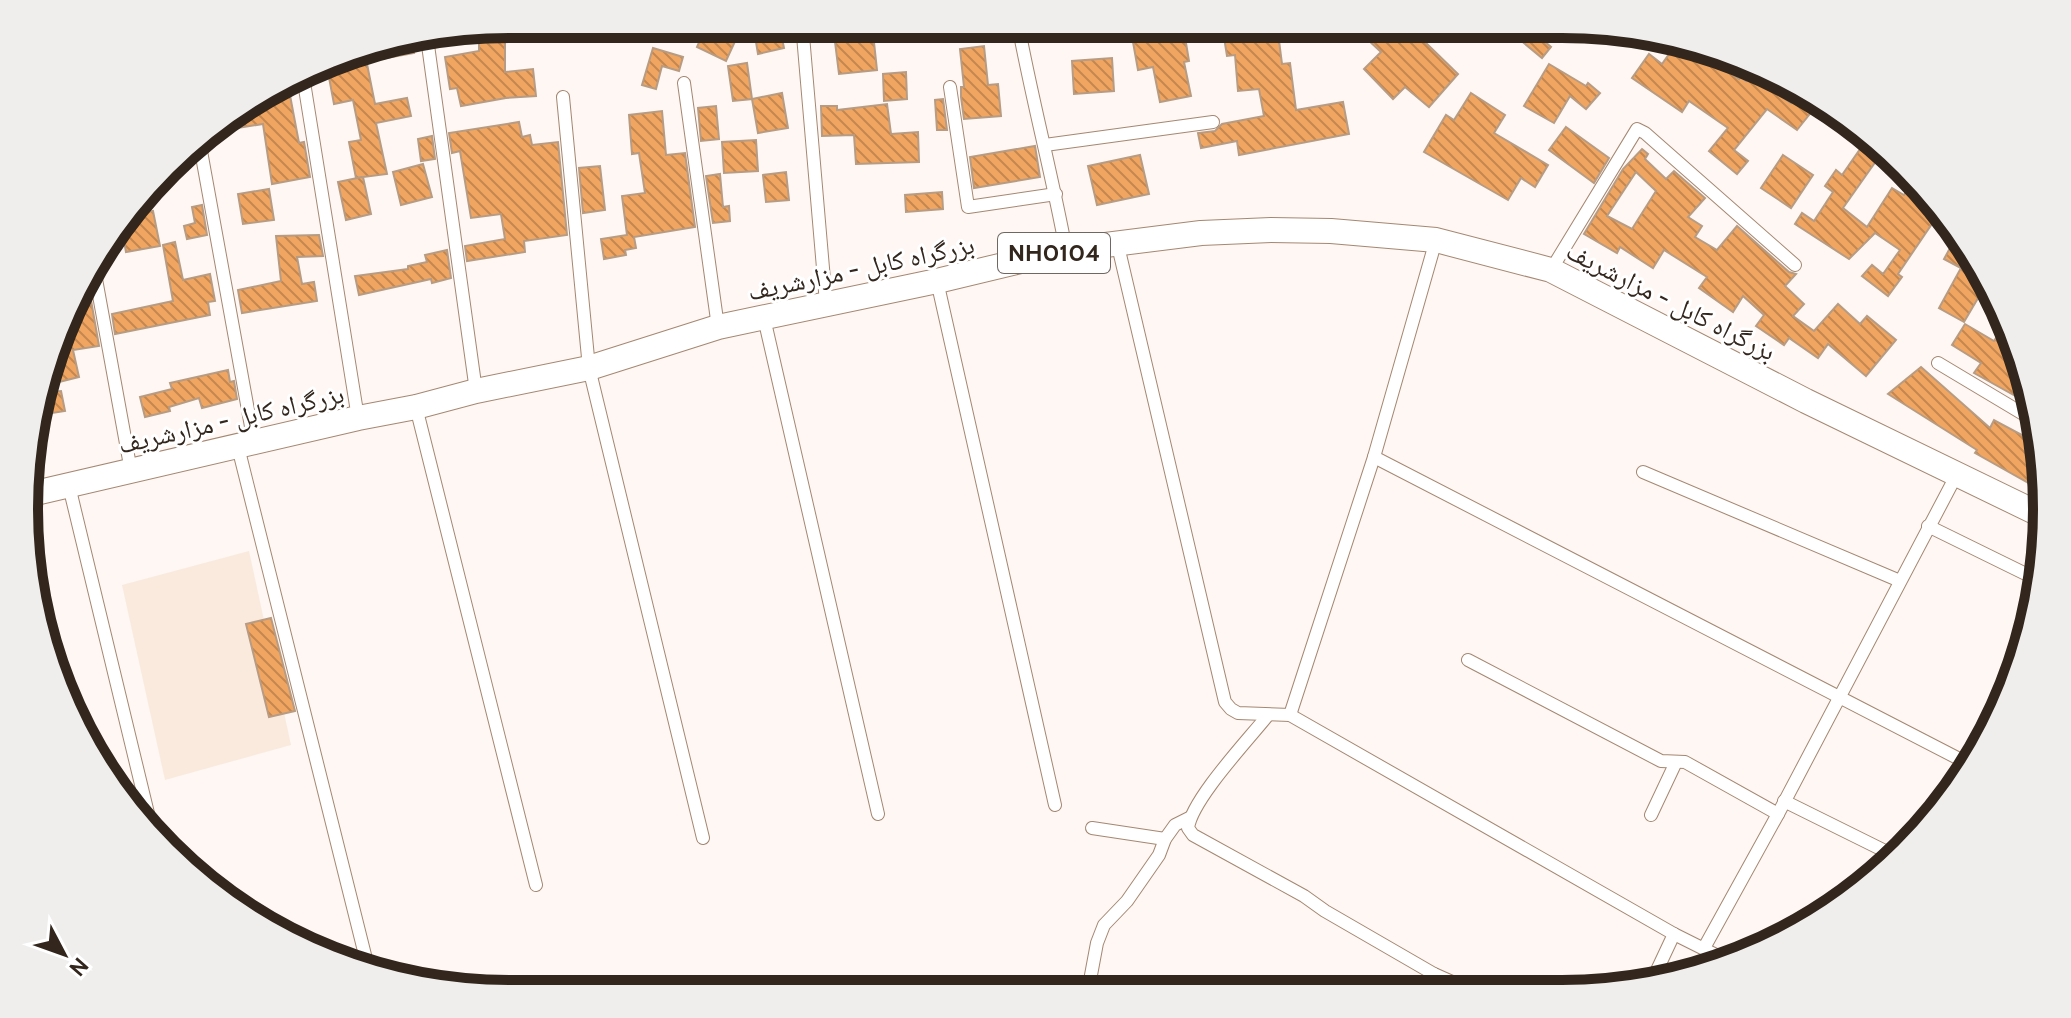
<svg xmlns="http://www.w3.org/2000/svg" width="2071" height="1018" font-family="Cabin,'Noto Naskh Arabic',sans-serif">
<style>
.built{fill:#faeade}
.building{fill:url(#building-back-hatch);stroke:#b79b82;stroke-width:2;fill-rule:evenodd}
.lines{fill:none;stroke-linecap:round;stroke-linejoin:round}
.street-casing{stroke:#a58771;stroke-width:14}
.highway-casing{stroke:#a58771;stroke-width:26}
.street{stroke:#fff;stroke-width:12}
.highway{stroke:#fff;stroke-width:24}
.labels{text-anchor:middle;stroke-width:6;stroke-linejoin:round;paint-order:stroke}
.shield{fill:#fff;stroke:#706761;stroke-width:2}
.shield-label{font-size:24px;font-weight:bold;fill:#32261d}
.street-label{font-size:26px;fill:#32261d;stroke:#fff}
.rim{fill:none;stroke:#32261d;stroke-width:10}
</style>
<defs>
<pattern id="building-back-hatch" width="6" height="6" patternUnits="userSpaceOnUse" patternTransform="scale(2)"><rect width="6" height="6" fill="#f0a661"/><path d="M-1 5l2 2M0 0l6 6M5-1l2 2" fill="none" stroke="#c3874f"/></pattern>
</defs>
<rect width="100%" height="100%" fill="#fef7f3"/>
<path class="built" d="M249,551l42,194 -126,35 -43,-195z"/>
<g class="building">
<path d="M707,24h36l-17,37 -29,-14z"/>
<path d="M779,24l5,24 -26,6 -4,-24z"/>
<path d="M829,24h43l5,46 -38,4 -4,-32h-5z"/>
<path d="M1151,25h32l6,36 -5,1 7,34 -31,6 -7,-35 -15,3 -5,-28 8,-1 -2,-14z"/>
<path d="M1222,25h55l5,39 8,-1 6,47 47,-8 6,32 -110,21 -2,-14 -36,7 -3,-15 17,-2 7,-7 42,-8 -5,-27 -21,2 -3,-36 -8,1z"/>
<path d="M1352,25h91l-17,18 32,31 -29,33 -24,-20 -12,12 -29,-30 17,-17z"/>
<path d="M1502,25h23l26,22 -9,11z"/>
<path d="M479,38h26v34l28,-3 3,27 -30,2 -45,8 -4,-18 -7,1 -5,-32 34,-6z"/>
<path d="M411,40l3,13 -44,8 -2,-14z"/>
<path d="M984,46l4,39 10,-1 3,32 -37,3 -3,-22v-10h3l-4,-38z"/>
<path d="M1674,47l28,7 37,25 2,-2 5,4 9,-13 13,4 -7,10 30,21 5,-8 6,5 3,-4 12,9 -20,25 -30,-21 -33,41 14,11 -11,13 -28,-23 19,-23 -39,-27 -7,11 -50,-34 17,-24 13,10z"/>
<path d="M653,48l30,9 -4,14 -17,-5 -6,23 -14,-4z"/>
<path d="M1112,58l2,33 -40,3 -2,-33z"/>
<path d="M747,63l5,36 -19,2 -5,-35z"/>
<path d="M367,64l8,40 32,-6 4,18 -35,7 11,51 -24,3 8,37 -25,6 -8,-38 24,-5 -6,1 -7,-36 12,-2 -8,-40 -19,4 -6,-32z"/>
<path d="M1549,64l37,22 2,-3 12,10 -14,16 -16,-13 -16,27 -30,-17z"/>
<path d="M906,72l1,27 -23,2 -1,-27z"/>
<path d="M289,90l10,53 5,-1 6,35 -38,7 -9,-60 -57,9 7,-9 59,-31z"/>
<path d="M782,93l6,35 -30,5 -6,-34z"/>
<path d="M1471,93l34,22 -11,18 54,32 -13,22 -14,-9 -13,22 -84,-48 22,-37 8,5z"/>
<path d="M943,99l4,31h-10l-2,-30z"/>
<path d="M887,104l4,30 27,-2 1,30 -63,2 -2,-29 -32,1 -1,-30h16v4z"/>
<path d="M716,106l3,33 -18,2 -3,-33z"/>
<path d="M662,111l4,44 19,-2 10,74 -61,10 2,11 -11,2 1,5 -22,4 -3,-20 26,-4 -5,-39 23,-3 -6,-40 -7,1 -3,-39z"/>
<path d="M519,122l3,15 8,-2 2,10 26,-3 9,93 -43,6 1,11 -58,9 -2,-15 40,-7 -4,-25 -30,4 -11,-67 -8,2 -3,-20z"/>
<path d="M1566,127l43,31 -15,25 -45,-33z"/>
<path d="M432,136l3,23 -14,2 -3,-22z"/>
<path d="M756,140l2,31 -34,2 -2,-31z"/>
<path d="M1865,142l16,12 -38,54 24,19 25,-39 12,7 10,-16 12,10 14,23 -42,62 4,3 -14,19 -26,-20 10,-11 11,9 17,-24 -25,-17 -26,26 -54,-35 7,-11 12,8 19,-29 -8,-6 11,-16 6,5z"/>
<path d="M1035,146l5,31 -66,11 -4,-31z"/>
<path d="M1642,149l6,5 -3,5 21,20 8,-8 31,27 -17,19 14,9 -7,11 22,13 20,-24 52,46 7,2 -11,12 19,18 -11,12 21,15 24,-27 22,20 7,-8 29,24 -30,36 -38,-32 -10,14 -29,-20 -5,7 -28,-19 8,-11 -21,-19 -10,16 -34,-24 8,-11 -43,-27 -11,18 -33,-21 -3,6 -33,-19 39,-65zM1636,172l20,19 -24,38 -25,-13z"/>
<path d="M1140,155l9,39 -52,11 -9,-39z"/>
<path d="M1783,155l30,20 -22,33 -30,-20z"/>
<path d="M423,164l9,33 -31,8 -8,-33z"/>
<path d="M600,166l5,44 -22,3 -4,-45z"/>
<path d="M786,172l3,28 -23,2 -3,-27z"/>
<path d="M720,174l3,33 6,-1 1,15 -17,2 -7,-47z"/>
<path d="M269,189l5,31 -31,4 -5,-30z"/>
<path d="M942,192l1,17 -37,3 -1,-17z"/>
<path d="M202,205l5,30 -20,4 -3,-13 11,-3 -3,-16z"/>
<path d="M153,211l7,35 -34,6 -5,-28 7,-8z"/>
<path d="M319,235l4,21 -26,1 5,27 12,-2 3,19 -75,12 -4,-23 43,-9 -5,-45z"/>
<path d="M1955,239l29,49 -20,34 -25,-14 22,-40 -17,-9z"/>
<path d="M175,242l8,38 27,-6 5,27 -7,1 2,13 -95,19 -3,-20 61,-13 -10,-56z"/>
<path d="M447,250l4,28 -19,5 -1,-4 -72,16 -4,-19 53,-7v-3l19,-4 -2,-7z"/>
<path d="M88,283l11,63 -26,4 6,27 -20,5 -4,-19z"/>
<path d="M1965,324l29,17 11,-17 16,29 7,50 -54,-30 7,-10 -29,-18z"/>
<path d="M1921,367l69,61 4,-8 39,21 6,48 -64,-36 2,-3 -89,-56z"/>
<path d="M228,370l2,12 4,-1 3,18 -35,9 -3,-10 -30,9 1,4 -25,6 -5,-20 32,-8 -2,-6z"/>
<path d="M61,391l4,20 -32,5 9,-23z"/>
<path d="M271,618l24,93 -26,6 -23,-93z"/>
</g>
<g class="lines">
<defs>
<g id="street">
<path d="M802,24l24,279"/>
<path d="M1018,24c14,76 34,150 48,226"/>
<path d="M1020,36l78,-11"/>
<path d="M427,38l49,353"/>
<path d="M303,76l55,342"/>
<path d="M684,83l34,244"/>
<path d="M950,87l18,120 88,-13"/>
<path d="M563,97l26,271 114,470"/>
<path d="M199,140l55,303"/>
<path d="M1045,145l168,-23"/>
<path d="M1118,246l107,456 6,7 7,4 52,2 384,219 56,28"/>
<path d="M94,268l37,203"/>
<path d="M1551,270l86,-141 8,4 150,132"/>
<path d="M937,281l118,524"/>
<path d="M764,318l114,496"/>
<path d="M1938,363l92,55"/>
<path d="M416,407l120,478"/>
<path d="M238,447l129,516"/>
<path d="M1374,457l597,308"/>
<path d="M1643,472l257,109"/>
<path d="M69,486l84,348"/>
<path d="M1928,526l108,53"/>
<path d="M1468,660l193,101 24,1 93,52"/>
<path d="M1268,715c-19,24 -76,84 -80,113l5,7 111,61 21,15 109,63 36,16"/>
<path d="M1290,715l84,-258 62,-217"/>
<path d="M1784,801l111,55"/>
<path d="M1651,815l25,-53"/>
<path d="M1092,828l73,11"/>
<path d="M1704,948l74,-134 179,-340"/>
<path d="M1651,983l23,-49"/>
<path d="M1421,990l13,-16"/>
<path d="M1088,991l9,-48 7,-18 23,-24 32,-46 6,-16 10,-14 14,-7"/>
</g>
<path id="highway" d="M31,494l327,-76 58,-11 60,-16 113,-23 129,-41 219,-46 129,-31 135,-17 70,-3 60,1 105,9 115,30 255,131 237,115"/>
</defs>
<use href="#street" class="street-casing"/>
<use href="#highway" class="highway-casing"/>
<use href="#street" class="street"/>
<use href="#highway" class="highway"/>
</g>
<g class="labels">
<rect class="shield" x="998" y="233" width="112" height="40" rx="6"/>
<g class="shield-label">
<text x="1054" y="261">NH0104</text>
</g>
<g class="street-label">
<text transform="translate(861 268) rotate(-12)" y="9">بزرگراه کابل - مزارشریف</text>
<text transform="translate(1671 301) rotate(27)" y="9">بزرگراه کابل - مزارشریف</text>
<text transform="translate(231 419) rotate(-13)" y="9">بزرگراه کابل - مزارشریف</text>
</g>
</g>
<path d="M0 0H2071V1018H0ZM509 38H1562A471 471 0 0 1 2033 509V509A471 471 0 0 1 1562 980H509A471 471 0 0 1 38 509V509A471 471 0 0 1 509 38Z" fill="#efeeed" fill-rule="evenodd"/>
<path class="rim" d="M509 38H1562A471 471 0 0 1 2033 509V509A471 471 0 0 1 1562 980H509A471 471 0 0 1 38 509V509A471 471 0 0 1 509 38Z"/>
<g transform="translate(64 954) rotate(131)" stroke="#ffffff" stroke-width="6" paint-order="stroke">
<path d="M0-6L14 30L0 20L-14 30Z" fill="#32261d"/>
<text y="-12" font-size="22" font-weight="bold" text-anchor="middle" fill="#32261d">N</text>
</g>
</svg>
